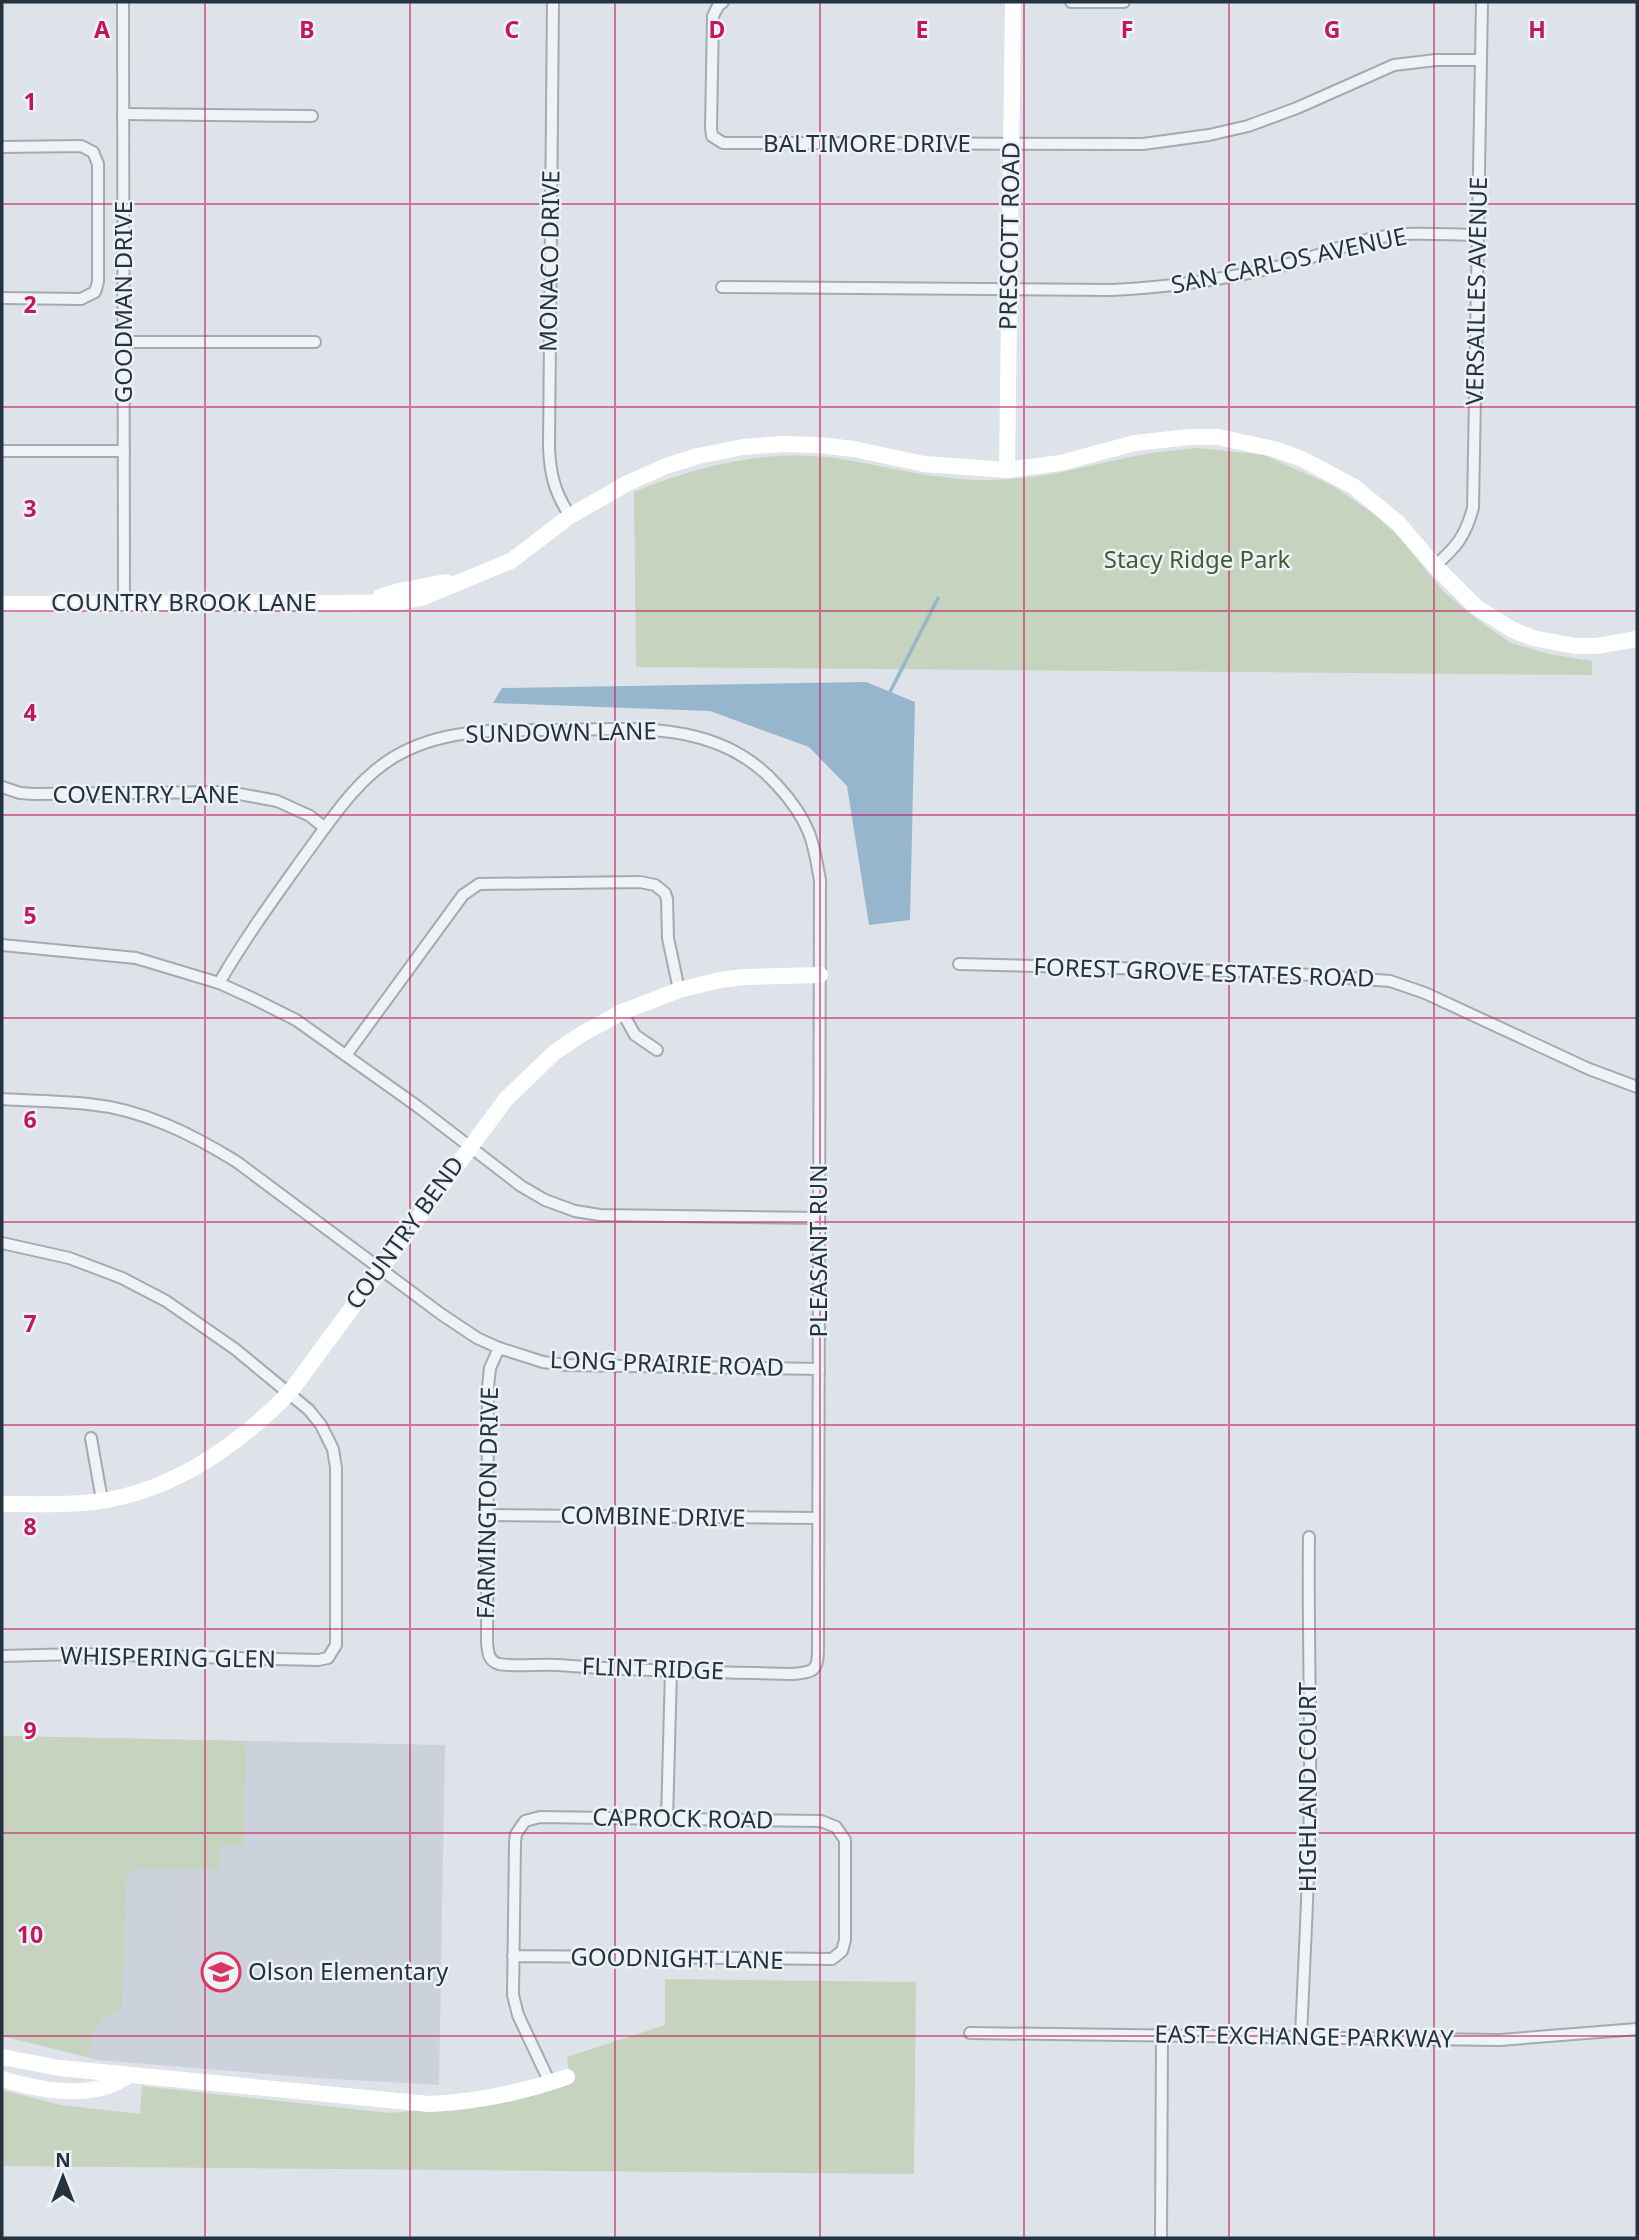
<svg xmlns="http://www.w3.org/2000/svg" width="1639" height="2240" font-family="'Noto Sans',sans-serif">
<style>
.built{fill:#cbd2db}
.green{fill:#c6d3be}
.water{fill:#95b6cc}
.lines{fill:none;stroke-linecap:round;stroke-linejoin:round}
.stream{stroke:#95b6cc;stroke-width:3.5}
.street-casing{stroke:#a2aab3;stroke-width:14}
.street{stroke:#f0f3f6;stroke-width:10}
.secondary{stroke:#fff;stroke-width:16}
.grid{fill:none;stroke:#c2185b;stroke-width:2;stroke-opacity:0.55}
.labels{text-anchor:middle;stroke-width:5;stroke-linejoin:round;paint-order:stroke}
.street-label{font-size:24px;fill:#253240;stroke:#edf2f6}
.park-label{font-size:24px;fill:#3f5d31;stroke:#edf2f6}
.poi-label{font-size:24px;fill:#253240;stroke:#edf2f6;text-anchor:start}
.grid-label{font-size:23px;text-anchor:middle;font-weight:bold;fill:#c2185b;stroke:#edf2f6;stroke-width:5;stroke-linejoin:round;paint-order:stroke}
</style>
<rect width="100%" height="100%" fill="#dde3e9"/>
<path class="built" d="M2,1736l443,9 -6,340 -124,-7 -217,-18 -96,-24z"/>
<g class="green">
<path d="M1198,448l66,7 69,31 41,28 25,23 45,55 39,32 28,19 38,11 43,7v14l-956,-8 -2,-175c65,-27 136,-44 207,-33 49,8 98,22 148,21 55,0 103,-16 157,-26 17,-3 35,-4 52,-6z"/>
<path d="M4,1736l242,5 -2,105 -24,-1v25l-82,-2 -11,8 -5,132 -19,11 -6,7 -10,31 -85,-21z"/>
<path d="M665,1979l251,3 -2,192 -912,-8v-76l59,15 79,9 2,-28 248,27 84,-8 96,-23 -3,-25 98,-32z"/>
</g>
<path class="water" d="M866,682l49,20 -5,218 -41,5 -22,-139 -38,-39 -99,-36 -217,-8 9,-15z"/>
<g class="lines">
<path class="stream" d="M890,692l48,-94"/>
<defs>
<g id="street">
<path d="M123,2l1,601"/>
<path d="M553,2l-4,445c1,28 6,46 21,69"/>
<path d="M723,2l-5,4 -5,10 -2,112 1,8 11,7 420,1 66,-9 39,-9 49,-18 97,-43 42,-5h45"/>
<path d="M1071,2h53"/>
<path d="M123,114l189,2"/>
<path d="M2,147l79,-1 12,6 5,12v118l-3,10 -14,7 -79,-1"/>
<path d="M722,287l390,3c60,-3 118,-11 176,-26 32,-8 61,-22 93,-27 32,-6 65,-2 97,-2"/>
<path d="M124,342h191"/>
<path d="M2,451h122"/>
<path d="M1435,566c22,-20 30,-29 38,-58l9,-506"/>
<path d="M2,787l18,6 14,1 195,-2 48,9 33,15 15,12"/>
<path d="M2,945l134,13 83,25 33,15 44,22 121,86 104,80 24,14 30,11 25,4 219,3"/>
<path d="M959,964l311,8 120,9 35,12 164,76 48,18"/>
<path d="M219,983c26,-45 56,-86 86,-128 26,-35 51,-75 89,-98 49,-29 104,-27 160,-27 80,-1 164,-11 223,55 13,14 25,30 32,48 6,15 8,32 11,47l-2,771c0,21 -6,21 -25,23 -79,-2 -157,-3 -236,-9 -16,-1 -44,2 -58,-1 -11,-3 -11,-12 -12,-22l1,-255 2,-19 9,-20"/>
<path d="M622,1012l13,23 22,15"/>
<path d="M346,1055l117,-160 16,-11 161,-2 15,3 10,8 2,6 1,39 11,52"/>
<path d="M2,1099c28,2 57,2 86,5 54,5 104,30 149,58l204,152 36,24 22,10 44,14 24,3 252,4"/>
<path d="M2,1243l67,15 53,20 44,23 69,48 74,61 12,15 12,24 3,19v177l-8,13 -10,2 -239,-6 -77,2"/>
<path d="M91,1438l11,62"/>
<path d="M488,1515l330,3"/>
<path d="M667,1819l4,-148"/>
<path d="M513,1956l319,3 10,-8 3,-11v-100l-9,-13 -15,-6 -281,-4 -15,4 -9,13 -1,8 -2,153 5,20 32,68"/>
<path d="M970,2033l530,7 137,-11"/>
<path d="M1301,2037c4,-96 10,-192 9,-287 0,-72 -2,-142 -1,-213"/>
<path d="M1161,2238l1,-203"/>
</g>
</defs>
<use href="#street" class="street-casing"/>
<use href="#street" class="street"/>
<g class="secondary">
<path d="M1007,470l6,-468"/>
<path d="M380,597l19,-6 47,-9"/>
<path d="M2,604l334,-1 64,-1 21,-4 90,-37 59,-45 58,-33 38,-17 32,-10 45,-9 41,-3 34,1 36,4 70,15 83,6 53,-7 75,-20 55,-6h28l56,12 28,10 51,27 45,37 37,43 41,41 37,23 20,8 42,8h21l41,-7"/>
<path d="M2,1504c26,0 54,1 80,-1 81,-5 154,-55 208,-111l216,-293 49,-47 27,-18 40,-22 57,-22 41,-10 24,-3 76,-2"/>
<path d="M2,2057l58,11 369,36c48,-2 92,-11 138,-27"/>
<path d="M2,2079c32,10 70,17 103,8 9,-2 17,-8 25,-12"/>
</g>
</g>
<path class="grid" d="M205,2v2236M410,2v2236M615,2v2236M820,2v2236M1024,2v2236M1229,2v2236M1434,2v2236M2,204h1635M2,407h1635M2,611h1635M2,815h1635M2,1018h1635M2,1222h1635M2,1425h1635M2,1629h1635M2,1833h1635M2,2036h1635"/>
<defs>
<symbol id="school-ring" viewBox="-11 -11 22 22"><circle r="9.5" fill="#edf2f6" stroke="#da3661" stroke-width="1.5"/><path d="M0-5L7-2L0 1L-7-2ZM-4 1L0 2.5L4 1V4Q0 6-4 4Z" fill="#da3661"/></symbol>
</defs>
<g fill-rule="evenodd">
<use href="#school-ring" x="199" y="1950" width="44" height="44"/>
</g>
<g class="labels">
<g class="street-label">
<text x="867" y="152">BALTIMORE DRIVE</text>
<text transform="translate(1010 236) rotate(-89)" y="8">PRESCOTT ROAD</text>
<text transform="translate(550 261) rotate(-89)" y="8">MONACO DRIVE</text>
<text transform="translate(1289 261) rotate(-12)" y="8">SAN CARLOS AVENUE</text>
<text transform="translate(1477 291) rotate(-89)" y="8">VERSAILLES AVENUE</text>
<text transform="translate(124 302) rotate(-90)" y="8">GOODMAN DRIVE</text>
<text x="184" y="611">COUNTRY BROOK LANE</text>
<text transform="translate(561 733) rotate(-1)" y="8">SUNDOWN LANE</text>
<text x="146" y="803">COVENTRY LANE</text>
<text transform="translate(1204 973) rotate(2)" y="8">FOREST GROVE ESTATES ROAD</text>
<text transform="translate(405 1233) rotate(-54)" y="8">COUNTRY BEND</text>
<text transform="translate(819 1251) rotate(-90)" y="8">PLEASANT RUN</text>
<text transform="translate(667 1364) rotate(2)" y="8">LONG PRAIRIE ROAD</text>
<text transform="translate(488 1503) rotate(-89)" y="8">FARMINGTON DRIVE</text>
<text transform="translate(653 1517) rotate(1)" y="8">COMBINE DRIVE</text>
<text transform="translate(168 1658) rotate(1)" y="8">WHISPERING GLEN</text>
<text transform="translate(653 1669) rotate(2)" y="8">FLINT RIDGE</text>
<text transform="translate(1308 1787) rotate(-90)" y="8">HIGHLAND COURT</text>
<text transform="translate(683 1819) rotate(1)" y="8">CAPROCK ROAD</text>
<text transform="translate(677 1959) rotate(1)" y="8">GOODNIGHT LANE</text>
<text transform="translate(1304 2037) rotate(1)" y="8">EAST EXCHANGE PARKWAY</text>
</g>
<g class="park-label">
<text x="1197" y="568">Stacy Ridge Park</text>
</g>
<g class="poi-label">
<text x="248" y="1980">Olson Elementary</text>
</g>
</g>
<g class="grid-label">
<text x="102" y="38">A</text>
<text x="307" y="38">B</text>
<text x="512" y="38">C</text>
<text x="717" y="38">D</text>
<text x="922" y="38">E</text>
<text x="1127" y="38">F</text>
<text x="1332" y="38">G</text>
<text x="1537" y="38">H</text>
<text x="30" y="110">1</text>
<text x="30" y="313">2</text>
<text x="30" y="517">3</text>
<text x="30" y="721">4</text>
<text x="30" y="924">5</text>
<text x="30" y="1128">6</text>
<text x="30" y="1332">7</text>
<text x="30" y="1535">8</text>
<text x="30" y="1739">9</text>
<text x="30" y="1943">10</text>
</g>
<rect width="1639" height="2240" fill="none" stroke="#253240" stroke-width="7"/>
<g transform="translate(63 2177)" stroke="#edf2f6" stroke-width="5" paint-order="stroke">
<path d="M0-5L12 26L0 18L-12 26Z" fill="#253240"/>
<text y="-10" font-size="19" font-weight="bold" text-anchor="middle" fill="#253240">N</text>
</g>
</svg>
